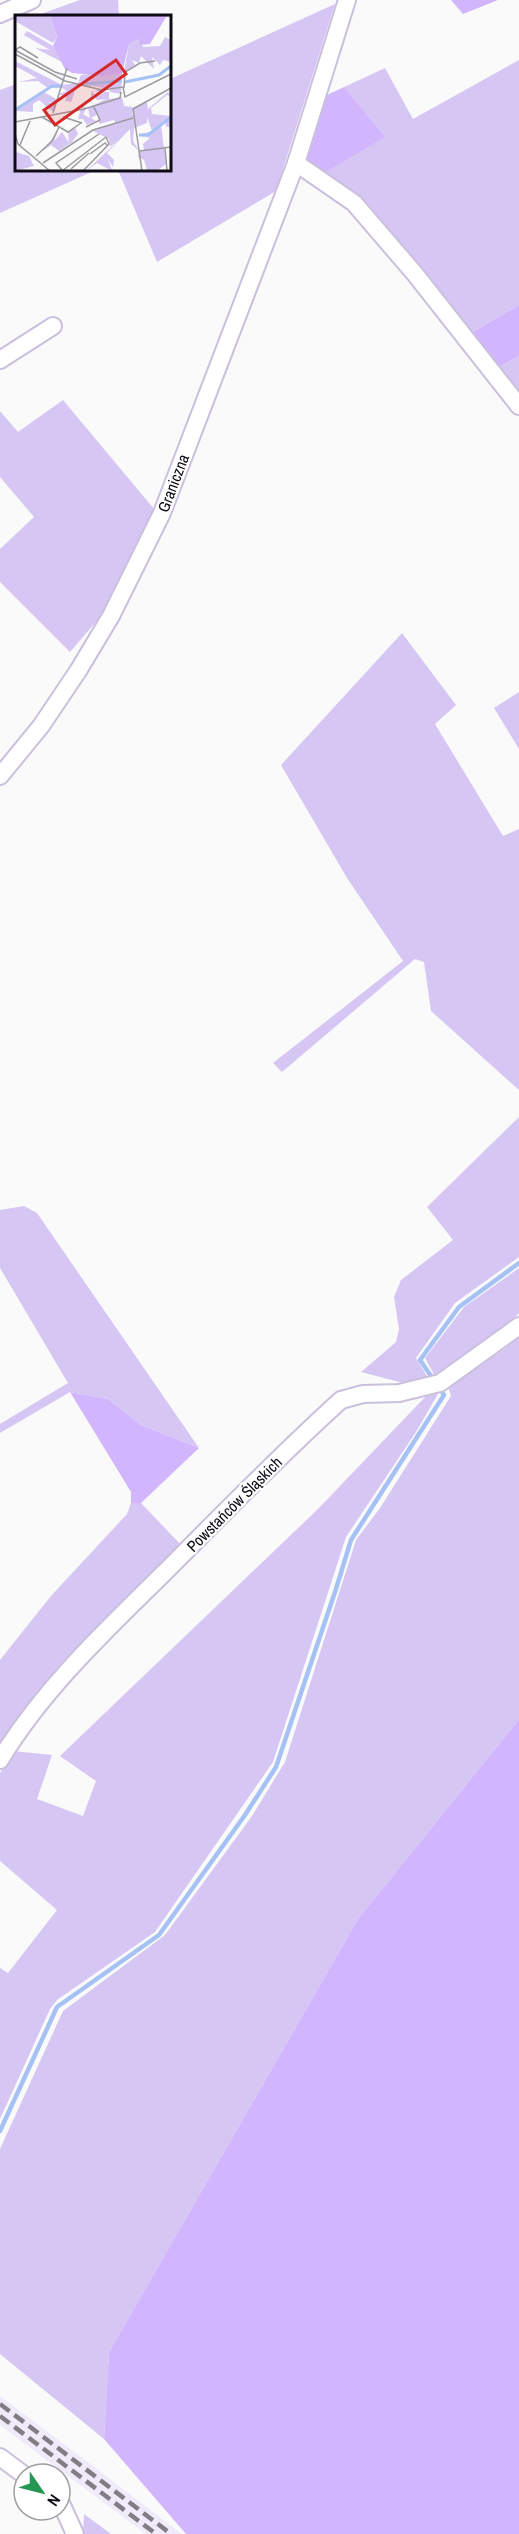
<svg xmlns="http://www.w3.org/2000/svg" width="519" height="2534" font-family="'Archivo Narrow',sans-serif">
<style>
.built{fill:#f0ebfa}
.green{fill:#d6c6f4}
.forest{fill:#d1b6fe}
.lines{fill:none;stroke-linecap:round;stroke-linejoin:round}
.stream{stroke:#a6c2f4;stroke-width:4.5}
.street-casing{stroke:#cac0de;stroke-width:20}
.street{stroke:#fff;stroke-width:16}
.rail{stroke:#807e84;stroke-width:4.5;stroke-dasharray:12 6;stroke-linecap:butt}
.labels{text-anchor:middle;stroke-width:4.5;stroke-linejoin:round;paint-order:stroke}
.street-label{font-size:16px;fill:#100c16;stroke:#fff}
.inset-river{fill:none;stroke:#a6c2f4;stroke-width:3}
.inset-road{fill:none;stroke:#9c9b9f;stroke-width:1.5}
.view{fill:#d62828;fill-opacity:0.15;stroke:#d62828;stroke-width:3}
.inset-edge{fill:none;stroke:#100c16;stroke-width:3}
</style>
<rect width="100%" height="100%" fill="#fafafa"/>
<path class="built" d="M0,2396l89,67 93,71h-36l-109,-81 -37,-28z"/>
<g class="green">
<path d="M80,0h38l1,16h-84z"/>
<path d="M335,4l-59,187 -119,71 -39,-92h52v-91z"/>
<path d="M519,60v245l-48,28 -112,-136 -34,-24 59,-36 -40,-50 41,-19 28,51z"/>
<path d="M16,84v86h80l-96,43v-123z"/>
<path d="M519,356v42l-23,-29z"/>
<path d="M63,400l91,109 -41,93 -43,50 -70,-70v-33l34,-32 -34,-40v-66l18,21z"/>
<path d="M402,633l54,72 -21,19 68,112 16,-7v261l-88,-79 -7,-49 -9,-3 -133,113 -9,-9 130,-102 -56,-83 -66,-113z"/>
<path d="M519,692v57l-25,-41z"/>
<path d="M519,1117v140l-64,46 -39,55 12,20 -17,7 -50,-13 35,-30 3,-13 -5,-32 7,-17 52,-40 -26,-33z"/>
<path d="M24,1206l13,7 162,235 -58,-23 -33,-26 -38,-7 -70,41v-9l68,-41 -68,-115v-58z"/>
<path d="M519,1268v45c-24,25 -53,46 -84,63l-10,-18 39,-51z"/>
<path d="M519,1335v384l-161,200 -249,433 -5,87 -104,-85v-205l63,-138 102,-76 87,-119 33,-54 71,-222 24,-32 71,-112 -3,-9 58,-39z"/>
<path d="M438,1394l-22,38 -70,105 -73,225 -118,170 -98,68 -7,9 -50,110v-151l8,5 49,-63 -57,-49v-88l13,-22 39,4 -15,44 46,17 13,-35 -36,-25 259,-248 107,-112z"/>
<path d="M131,1503h10l41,43 -156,162 -26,37v-85l51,-64 76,-82z"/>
<path d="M84,2514l27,20h-28z"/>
</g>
<g class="forest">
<path d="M451,0h47l-35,14z"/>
<path d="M344,87l41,50 -60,36 -15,-9 -4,-8 13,-49 8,-12z"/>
<path d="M519,305v51l-23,13 -25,-36z"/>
<path d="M70,1392l38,7 33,26 58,23 -58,55h-10v-11z"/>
<path d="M519,1719v815h-333l-82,-95 5,-87 249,-433z"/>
</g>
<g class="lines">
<g class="stream">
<path d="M431,1376l-11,-16 39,-53 60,-44"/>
<path d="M0,2131l57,-124 102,-72 86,-120 31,-48 60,-178 15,-49 93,-145 -5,-7"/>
</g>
<defs>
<g id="street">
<path d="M0,14l32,-14"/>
<path d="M296,163l58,40 61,71 104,132"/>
<path d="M0,360l53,-34"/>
<path d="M0,776l41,-50 37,-55 33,-55 51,-103 134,-350 51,-163"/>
<path d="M0,1760c43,-71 106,-130 165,-188 58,-58 115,-117 176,-172l22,-6 36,-1 41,-10 79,-57"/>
<path d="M0,2457l24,18"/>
<path d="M60,2501l15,33"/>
</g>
</defs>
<use href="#street" class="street-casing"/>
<use href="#street" class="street"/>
<g class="rail">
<path d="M0,2404l171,130"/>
<path d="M0,2416l156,118"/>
</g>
</g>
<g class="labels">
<g class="street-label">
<text transform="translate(173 483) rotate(-69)" y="6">Graniczna</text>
<text transform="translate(234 1504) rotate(-45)" y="6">Powstańców Śląskich</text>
</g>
</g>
<g transform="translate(15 15)">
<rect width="156" height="156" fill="#fafafa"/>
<path d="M0,0h35l7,22 -4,6 -38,-22zM12,16l26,15 9,16 -27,-14 15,2 -26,-15zM150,22l6,3v22l-8,-2 -3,5 -8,-8 2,12 -13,-13 -2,7 -7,-3 3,5 -11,7 5,-28 11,-5 3,8 17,-1zM0,46l47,24 16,-2 3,-8 41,-2 -1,21 -11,-2v-7l-6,7 -10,-1 9,-3 -17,-3 -11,3 -1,6 5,2 -5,-2 -3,8 -6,-1 3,-9 -3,5 -6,-3 8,-3 -5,-3h-14l-10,-7 -20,1 19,-4 -22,-12zM77,75l4,7 9,-5h4v7l13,-2 2,9 9,1 -1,11 2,-11 13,-5 1,7 20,-17 3,4 -4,-1 -16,13 1,6 19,2v11h-5l-1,-6 -4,4 5,39 -9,7 -10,-1 -3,-10 -6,-3 1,-6 -8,-7 -1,-15 -23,24 7,7 -1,7 -5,-8 4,12 -15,-8 -11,8 32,-30 -8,6 -1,-8 -16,-8 22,-8 -1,-3 -15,4 -1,-10 -7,4 5,3 -9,4 -4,-6h-5l4,-14 5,3 -4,6 7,4 -2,-10 18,-9 -9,1 -4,-5 -3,6zM132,102l5,14 -14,4 12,3 -7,6 1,6 -5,1 -6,-10 1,-13 13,-5zM29,77l12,7 -1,4 -7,-1 7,3 -2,7 -14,-12 -6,4v8l-18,-1zM60,112l3,7 -6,8 -13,9 -8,-6 -8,6 15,-20 -4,10 8,-9 7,11 -1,-11zM0,130l1,7 13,4 5,10 -19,5z" fill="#d6c6f4" fill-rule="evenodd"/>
<path d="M35,0h121v2h-5l-16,27 -11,1 1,-6 -11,5 -7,29 -20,3 -30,-3 -7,-4 -12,-23 4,-9z" fill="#d1b6fe"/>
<path class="inset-river" d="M110,67l34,-7 12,-9M71,69l36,-3M0,95l37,-24h9M124,120h9l23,-18"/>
<path class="inset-road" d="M0,35l40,22 22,7M0,35l5,-3 18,11M0,39l50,27 37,9 21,-3 2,10 46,-23M109,73l1,-16 15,-9 15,-2M38,98l14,-45M27,102l26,15 13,-9M48,102l19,6M0,107l69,-13 36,-11 1,-6M71,112l14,-7 -7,-15M0,119l3,10 32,27M5,130l10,-24M150,133l2,23M124,136l32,-4M75,139l15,-11 3,3M21,141l16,-15 7,-14M28,148l50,-33 40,-12M56,154l18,-16M47,155l-6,-7 43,-29M47,156l44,-34M68,156l26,-27 -3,-7M127,156l-9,-62 38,-21"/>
<path class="view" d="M101,45l10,14 -71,51 -11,-15z"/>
<rect width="156" height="156" class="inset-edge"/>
</g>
<g transform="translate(42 2492) rotate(125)"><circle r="28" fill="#ffffff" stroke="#9f9ea2" stroke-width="1.5"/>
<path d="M0-4.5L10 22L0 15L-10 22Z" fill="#249853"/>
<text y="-9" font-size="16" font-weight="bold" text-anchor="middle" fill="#100c16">N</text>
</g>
</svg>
